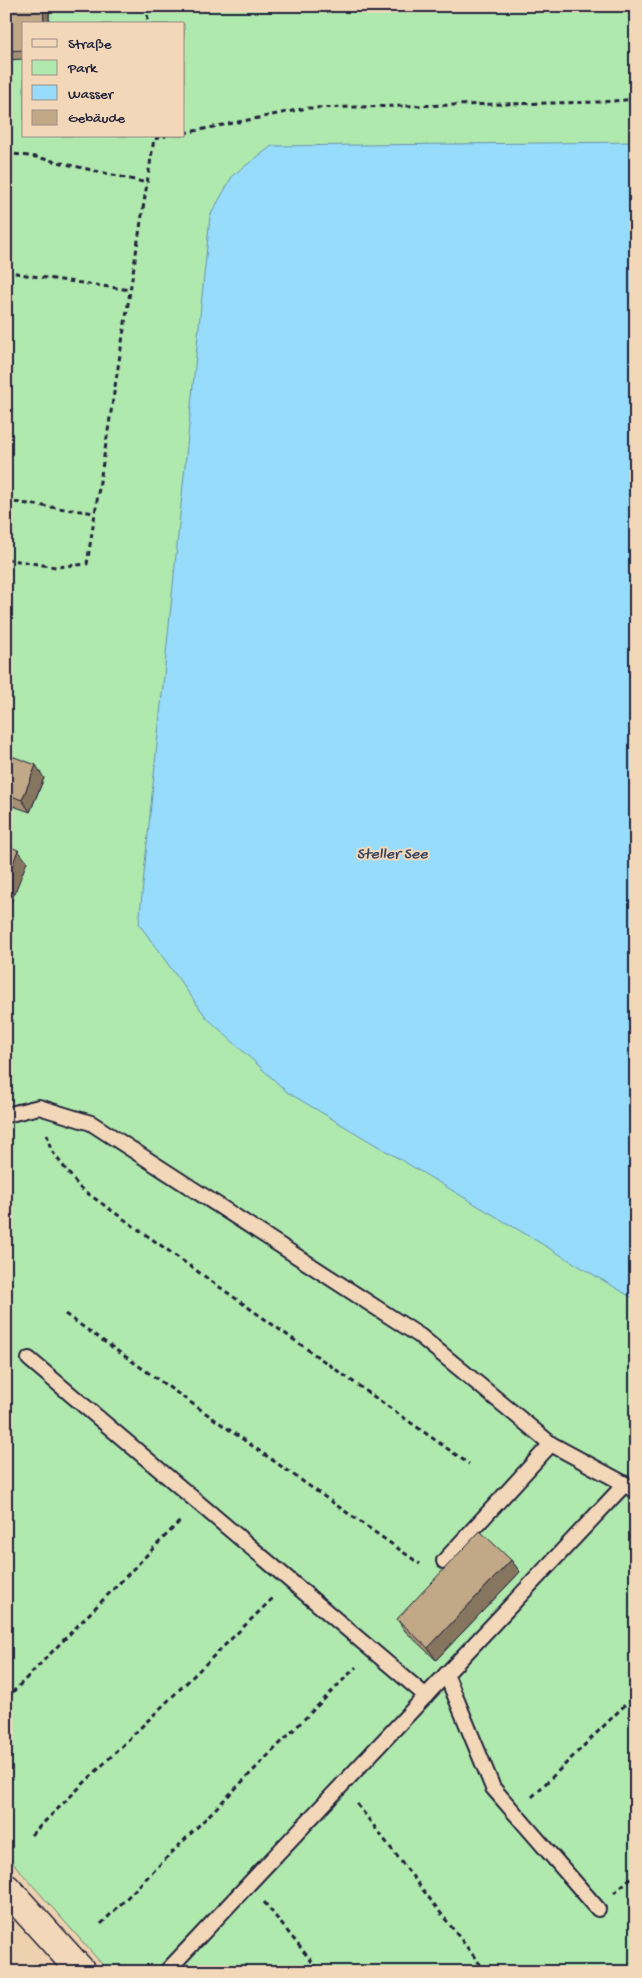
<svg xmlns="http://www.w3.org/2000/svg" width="642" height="1978" font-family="'Gochi Hand',sans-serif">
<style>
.green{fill:#afe9ae;stroke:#688674;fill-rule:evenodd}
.water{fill:#97dcfa;stroke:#6892ae}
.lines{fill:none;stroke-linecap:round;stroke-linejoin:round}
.service-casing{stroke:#22223b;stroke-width:18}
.minor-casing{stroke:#22223b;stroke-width:31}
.path{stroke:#22223b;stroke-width:3;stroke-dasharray:5 4;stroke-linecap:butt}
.service{stroke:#f2d7b9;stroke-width:14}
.minor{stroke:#f2d7b9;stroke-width:28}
.wall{fill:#a69174;stroke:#22223b}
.shaded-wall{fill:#87765e;stroke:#22223b}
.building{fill:#c1a987;stroke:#22223b}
.labels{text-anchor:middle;stroke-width:4;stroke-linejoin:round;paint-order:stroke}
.water-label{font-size:16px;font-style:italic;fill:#394761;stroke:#f2d7b9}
</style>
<rect width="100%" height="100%" fill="#eed2af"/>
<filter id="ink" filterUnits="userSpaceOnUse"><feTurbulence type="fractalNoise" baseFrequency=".02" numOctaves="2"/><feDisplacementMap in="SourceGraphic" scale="10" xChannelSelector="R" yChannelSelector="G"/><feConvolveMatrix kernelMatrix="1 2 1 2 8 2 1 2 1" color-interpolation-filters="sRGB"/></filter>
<g filter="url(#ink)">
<path class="green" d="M6,6h630v1966h-527l-103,-117zM24,24h160v112h-160z"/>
<path class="water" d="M636,142v1158l-349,-208 -81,-75 -67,-93 71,-708 23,-41 39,-29z"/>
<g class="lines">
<defs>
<g id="service">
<path d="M6,1115l33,-8 52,16 329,213 131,108 74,40 11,8"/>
<path d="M29,1359l397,337"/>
<path d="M444,1561l107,-117"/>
<path d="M446,1674l47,114 105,121"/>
<path d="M166,1972l459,-488"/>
</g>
<path id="minor" d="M6,1888l76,84"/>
</defs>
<use href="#service" class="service-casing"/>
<use href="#minor" class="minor-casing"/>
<g class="path">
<path d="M147,6l1,18"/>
<path d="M184,133l123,-25 294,-6 35,-3"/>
<path d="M6,153l30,4 111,26"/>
<path d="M6,271l20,4 104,15"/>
<path d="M6,501l89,12"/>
<path d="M6,559l50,8 31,-3 67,-425 12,-3"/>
<path d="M47,1134l4,16 29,38 389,276"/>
<path d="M65,1314l355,250"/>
<path d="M6,1699l176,-180"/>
<path d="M532,1797l104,-103"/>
<path d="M357,1804l129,168"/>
<path d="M31,1835l243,-238"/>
<path d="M614,1893l22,-20"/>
<path d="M264,1902l56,70"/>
<path d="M101,1924l255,-257"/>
</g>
<use href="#service" class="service"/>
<use href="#minor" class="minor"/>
</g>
<g class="wall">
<path d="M6,6h43v18h-25v35l-18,1z"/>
<path d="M6,754l38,24 -14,34 -17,-6 -7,16z"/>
<path d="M511,1560l9,12 -84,88 -31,-29 -8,-12z"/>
</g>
<g class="shaded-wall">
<path d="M43,6h6v18h-5z"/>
<path d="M36,765l8,13 -14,34 -8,-12z"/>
<path d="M6,796l7,10 -7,16z"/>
<path d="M18,850l9,12 -21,53v-34z"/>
<path d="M511,1560l9,12 -84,88 -8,-12z"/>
</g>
<g class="building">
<path d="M6,6h37l1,18h-20v26l-18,1z"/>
<path d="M6,754l30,11 -14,35 -16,-6z"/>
<path d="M6,845l12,5 -12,31z"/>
<path d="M480,1531l31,29 -83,88 -31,-29z"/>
</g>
</g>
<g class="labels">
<g class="water-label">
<text x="392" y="858">Steller See</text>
</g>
</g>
<rect width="642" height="1978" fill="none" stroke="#f2d7b9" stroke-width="25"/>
<rect x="12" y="12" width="617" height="1953" fill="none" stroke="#22223b" stroke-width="2" filter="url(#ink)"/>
<rect x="22" y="22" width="162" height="115" fill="#f2d7b9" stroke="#9f8f87"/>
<rect x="32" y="39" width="25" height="8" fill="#f2d7b9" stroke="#9f8f87"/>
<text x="68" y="48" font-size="15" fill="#22223b">Straße</text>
<rect x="32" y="60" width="25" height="15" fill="#afe9ae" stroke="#9f8f87"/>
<text x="68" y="72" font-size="15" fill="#22223b">Park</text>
<rect x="32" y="85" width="25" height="15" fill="#97dcfa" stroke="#9f8f87"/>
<text x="68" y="98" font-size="15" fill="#22223b">Wasser</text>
<rect x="32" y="110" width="25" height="15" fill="#c1a987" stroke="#9f8f87"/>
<text x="68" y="122" font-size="15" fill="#22223b">Gebäude</text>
</svg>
